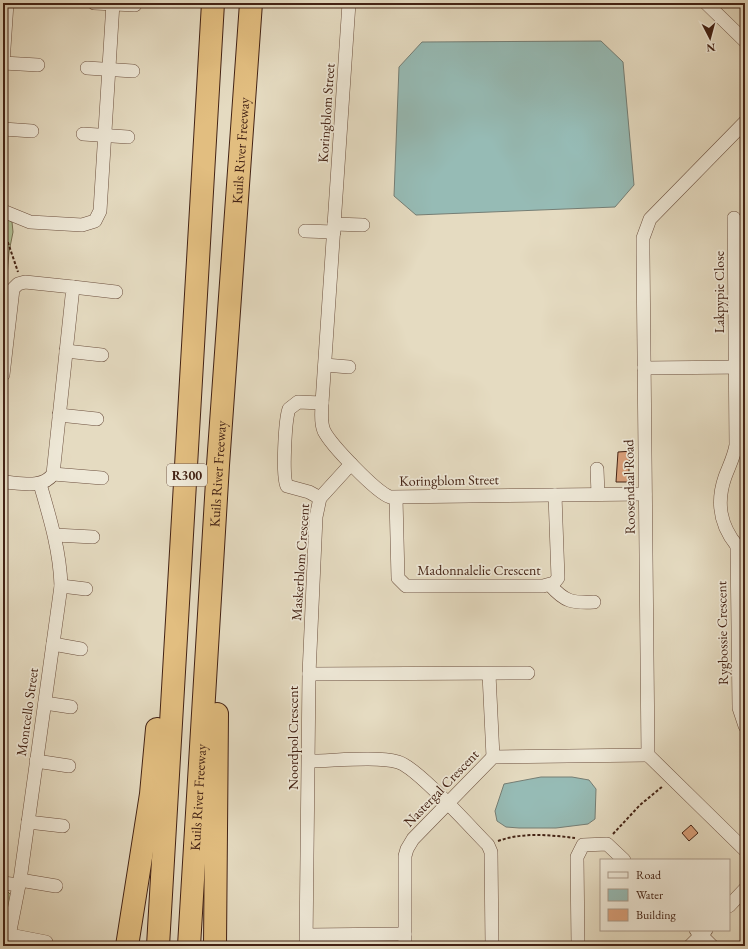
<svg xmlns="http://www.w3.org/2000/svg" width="748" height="949" font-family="'EB Garamond',serif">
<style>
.green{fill:#b1c195;stroke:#7a7254}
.water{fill:#96bbb5;stroke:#757e75}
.building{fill:#d99f79;stroke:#432214}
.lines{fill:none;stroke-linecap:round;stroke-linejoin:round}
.street-casing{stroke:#6c503f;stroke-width:14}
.highway-casing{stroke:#432214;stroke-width:24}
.path{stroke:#432214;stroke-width:2;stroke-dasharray:3 2;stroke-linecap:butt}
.street{stroke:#eee8d7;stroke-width:13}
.highway{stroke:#e2be80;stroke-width:22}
.labels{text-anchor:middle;stroke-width:3.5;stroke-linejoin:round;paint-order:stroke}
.shield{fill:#eee8d7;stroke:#765d4e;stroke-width:1}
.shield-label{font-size:13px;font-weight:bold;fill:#432214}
.street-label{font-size:14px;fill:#432214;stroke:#eee8d7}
</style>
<rect width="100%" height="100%" fill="#e5dbc1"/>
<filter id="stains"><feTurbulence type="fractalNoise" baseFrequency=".005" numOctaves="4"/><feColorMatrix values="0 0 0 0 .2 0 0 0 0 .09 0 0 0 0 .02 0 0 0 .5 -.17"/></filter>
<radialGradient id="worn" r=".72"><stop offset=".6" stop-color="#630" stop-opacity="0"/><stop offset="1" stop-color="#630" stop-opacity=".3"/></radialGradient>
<g class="green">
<path d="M3,217l9,5 1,10 -4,20 -2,25h-4z"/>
<path d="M3,887l8,8 -8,41z"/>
</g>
<g class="water">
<path d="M601,41l22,21 11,123 -19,22 -199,8 -22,-19 5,-129 23,-25z"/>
<path d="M541,777h31l17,3 7,9 -1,30 -7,5 -32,4h-37l-13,-1 -9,-6 -2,-10 9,-27z"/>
</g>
<g class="building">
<path d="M633,451v9h-4v22h-13l2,-30z"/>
<path d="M691,825l7,8 -9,8 -7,-8z"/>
</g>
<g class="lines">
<defs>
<g id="street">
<path d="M94,3l41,2"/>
<path d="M349,3l-27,400c0,9 -2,19 2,28 7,14 52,61 66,66l255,-3"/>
<path d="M706,3l39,38"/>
<path d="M3,63l4,-60"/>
<path d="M3,63l35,2"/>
<path d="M87,68l46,3"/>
<path d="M745,122l-95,97 -7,19v15l5,502 97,95"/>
<path d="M3,129l29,2"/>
<path d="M83,134l45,3"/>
<path d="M3,211l27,11 52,3 13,-4 5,-10 13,-208"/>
<path d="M734,218l2,227c-2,12 -7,21 -11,32 -9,26 -5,48 12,69"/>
<path d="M334,224l29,1"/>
<path d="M305,231l29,1"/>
<path d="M73,287l43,5"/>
<path d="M66,351l36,4"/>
<path d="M325,365l24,2"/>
<path d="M644,368l101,-1"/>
<path d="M3,375l10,-86 5,-5 7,-2 48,5 -20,187c-10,15 -33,9 -49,8"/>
<path d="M59,415l38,4"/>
<path d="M597,469l1,25"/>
<path d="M53,474l49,4"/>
<path d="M320,498l-11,-6 -22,-6c-5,-9 -2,-66 2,-77l9,-7 24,1"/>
<path d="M396,498l2,80 8,8h137l11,-3 4,-5 -3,-83"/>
<path d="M55,535l38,2"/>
<path d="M737,546l2,162 6,18"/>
<path d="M550,585c15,17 22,18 44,17"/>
<path d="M61,586l25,3"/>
<path d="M53,644l28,5"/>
<path d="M309,674l219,-1"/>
<path d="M489,674l4,83"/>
<path d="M45,703l26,4"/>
<path d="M36,761l33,5"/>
<path d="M309,761c24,0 67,-5 89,1 19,5 73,66 90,83l3,7 1,94"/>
<path d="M28,822l35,4"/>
<path d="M20,880l36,6"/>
<path d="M3,883l16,2"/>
<path d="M729,906l16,-17"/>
<path d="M696,930l16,16"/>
<path d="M10,935l36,7"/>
<path d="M307,935l98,-1"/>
<path d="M7,946l13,-66 41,-294c-1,-35 -11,-68 -21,-102"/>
<path d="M306,946l3,-272 7,-157 4,-19 31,-34"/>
<path d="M405,946v-90l2,-7 6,-10 80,-82 155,-2"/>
<path d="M578,946l-1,-89 6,-12 24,-1 17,16"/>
<path d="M690,946l16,-16"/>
</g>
<g id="highway">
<path d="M127,946l24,-152 6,-65"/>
<path d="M158,946l55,-943"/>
<path id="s1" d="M189,946l29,-481 33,-462"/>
<path d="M215,946l2,-232"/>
</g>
</defs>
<use href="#street" class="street-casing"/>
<use href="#highway" class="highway-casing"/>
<g class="path">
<path d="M3,228l15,44"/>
<path d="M613,834l27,-29 23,-19"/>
<path d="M498,841c25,-9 52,-6 77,-3"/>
</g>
<use href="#street" class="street"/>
<use href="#highway" class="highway"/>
</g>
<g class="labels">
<rect class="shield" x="167" y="464" width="40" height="22" rx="3"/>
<g class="shield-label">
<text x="187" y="480">R300</text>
</g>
<g class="street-label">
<text transform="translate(326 113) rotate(-86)" y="5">Koringblom Street</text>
<text dy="5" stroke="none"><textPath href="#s1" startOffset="797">Kuils River Freeway</textPath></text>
<text transform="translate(719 292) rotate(-90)" y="5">Lakpypie Close</text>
<text dy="5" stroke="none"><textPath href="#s1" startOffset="473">Kuils River Freeway</textPath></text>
<text transform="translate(449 480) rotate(-1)" y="5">Koringblom Street</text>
<text transform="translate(629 487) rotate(-91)" y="5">Roosendaal Road</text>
<text transform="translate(300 562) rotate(-86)" y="5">Maskerblom Crescent</text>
<text x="479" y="575">Madonnalelie Crescent</text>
<text transform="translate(722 633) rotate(-91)" y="5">Rygbossie Crescent</text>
<text transform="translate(27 712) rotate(-82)" y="5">Montcello Street</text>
<text transform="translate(293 738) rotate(-90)" y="5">Noordpol Crescent</text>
<text transform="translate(441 788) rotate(-46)" y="5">Nastergal Crescent</text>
<text dy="5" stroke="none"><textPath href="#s1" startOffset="149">Kuils River Freeway</textPath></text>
</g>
</g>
<rect width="748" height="949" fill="none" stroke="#e5dbc1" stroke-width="16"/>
<rect x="4" y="4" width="740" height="941" fill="none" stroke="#432214" stroke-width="2"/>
<rect x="8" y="8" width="732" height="933" fill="none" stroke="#432214"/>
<rect x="600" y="859" width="130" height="72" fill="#eee8d7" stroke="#aa9989"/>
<rect x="608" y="872" width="20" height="6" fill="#eee8d7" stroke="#aa9989"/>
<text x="636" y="879" font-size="12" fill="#432214">Road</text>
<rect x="608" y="889" width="20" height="12" fill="#96bbb5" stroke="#aa9989"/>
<text x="636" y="899" font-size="12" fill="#432214">Water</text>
<rect x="608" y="909" width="20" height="12" fill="#d99f79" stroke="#aa9989"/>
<text x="636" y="919" font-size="12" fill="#432214">Building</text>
<g transform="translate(710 38) rotate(174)" stroke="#eee8d7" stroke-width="3" paint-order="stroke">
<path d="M0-3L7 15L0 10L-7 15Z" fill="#432214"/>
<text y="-6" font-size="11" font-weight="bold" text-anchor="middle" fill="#432214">N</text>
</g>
<rect width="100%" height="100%" filter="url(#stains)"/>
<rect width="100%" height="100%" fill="url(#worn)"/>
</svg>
